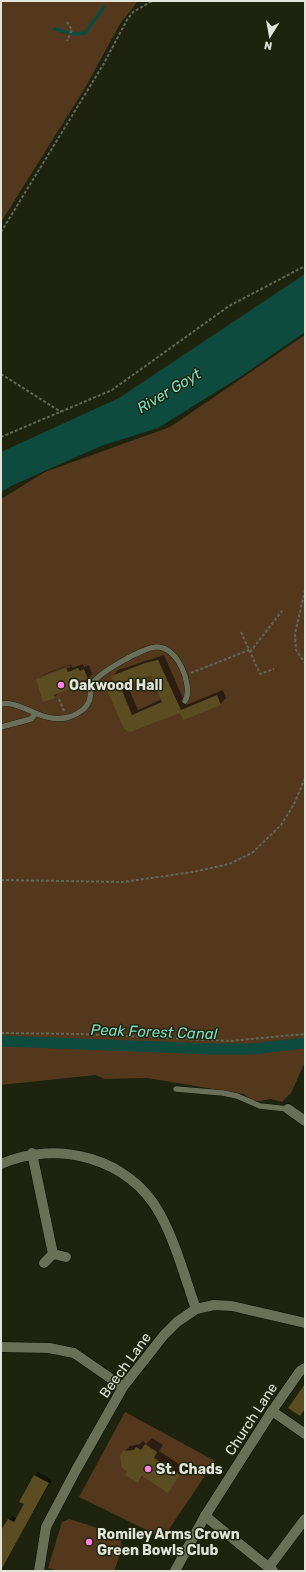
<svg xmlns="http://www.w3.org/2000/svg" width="306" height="1572" font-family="Rubik,sans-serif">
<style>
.green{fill:#54381e}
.water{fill:#0d4b3f}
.shadow{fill:#0007;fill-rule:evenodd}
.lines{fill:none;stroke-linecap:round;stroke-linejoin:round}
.stream{stroke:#0d4b3f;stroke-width:3.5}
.canal{stroke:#0d4b3f;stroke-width:11}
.building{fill:#5b4c21;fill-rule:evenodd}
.lane-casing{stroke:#090c00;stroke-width:6}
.street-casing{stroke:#090c00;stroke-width:11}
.path{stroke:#636755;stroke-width:2;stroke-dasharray:3 2;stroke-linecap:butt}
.lane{stroke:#6a7058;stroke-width:5.5}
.street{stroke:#6a7058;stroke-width:10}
.poi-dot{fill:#fe85df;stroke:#1e230e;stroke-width:1.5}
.labels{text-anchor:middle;stroke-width:3;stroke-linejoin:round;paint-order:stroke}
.poi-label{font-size:14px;font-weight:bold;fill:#e1e4d7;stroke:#1e230e;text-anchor:start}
.street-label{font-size:14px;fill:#e1e4d7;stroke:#1e230e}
.water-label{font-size:15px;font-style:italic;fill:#7fdac3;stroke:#1e230e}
</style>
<rect width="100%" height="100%" fill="#1e230e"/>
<g class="green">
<path d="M1,1h137l-18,23 -35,64 -84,134z"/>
<path d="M305,335v727l-14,31 -9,9 -11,-3 -17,3 -10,-8 -97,-16 -42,1 -10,-4 -94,10v-586l44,-27 125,-45z"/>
<path d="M125,1412l90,49 -52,77 -84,-41z"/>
<path d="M69,1519l51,16 2,14 -8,22h-55l-11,-3 14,-46z"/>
</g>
<path class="water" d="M305,274v58l-65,45 -82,51 -57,18 -88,39 -12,7v-40l118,-54z"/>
<g class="shadow">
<path d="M164,655l22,50 37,-15 3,8 -5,6 -38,15 -3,-8 -50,20 -23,-43 8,-6 -2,-6 5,-6zM151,674l11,25 -24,11 -11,-26z"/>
<path d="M71,664l1,4 11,-4 1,3 5,-2 3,9 -11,13h-9l-13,5 -5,5 -17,-17 5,-5zM70,665l1,2 -30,11v-2z"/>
<path d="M152,1438l11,7 -4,6 26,17 -17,24 -25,-16 -5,6 -9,-11 -5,-19 6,-6 10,-2 3,-3 3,3z"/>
<path d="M38,1472l14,8 -46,80 -5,-3v-25l11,-16 5,3 8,-15 10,-28z"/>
</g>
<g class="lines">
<path class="stream" d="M55,29l20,5 10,-1 19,-26"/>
<path class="canal" d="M1,1041l213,8h37l54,-6"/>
</g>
<g class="building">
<path d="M158,660l23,50 36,-15 4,10 -38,15 -3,-7 -50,19 -6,-3 -18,-41 9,-3 -4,-9 34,-13zM151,675l11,27 -30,13 -11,-27z"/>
<path d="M66,668l2,4 10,-4 2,3 4,-2 4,10 -4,2 1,3 -4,2 1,2 -9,3 -1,-3 -18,7 1,3 -12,4 -7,-23z"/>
<path d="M305,1384v25l-5,7 -12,-8z"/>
<path d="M145,1444l12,8 -3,6 26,17 -12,18 -26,-17 -4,7 -13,-8 2,-4 -5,-3 -2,-12 3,-5 11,-1 2,-3 5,3z"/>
<path d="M34,1475l15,8 -48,87v-40l7,-11 6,3 10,-18 -5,-2z"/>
</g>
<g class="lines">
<defs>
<g id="lane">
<path d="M1,704c22,-4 41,21 68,13 9,-3 19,-9 21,-19 1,-5 0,-11 3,-15 8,-12 50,-35 63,-36 21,-2 38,39 29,54"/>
<path d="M1,727l30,-8 4,-5"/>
<path d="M176,1089l47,4 14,3 23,10 28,3"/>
</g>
<g id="street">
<path d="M288,1109l17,12"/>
<path d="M32,1153l21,101"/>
<path d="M1,1164c56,-25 129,-6 159,50 16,29 25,64 36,95"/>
<path d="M44,1263l9,-9 13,3"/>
<path d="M1,1347l48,1 25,5 49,34"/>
<path d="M272,1411l33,23"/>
<path d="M205,1516l68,55"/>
<path d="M269,1567l36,-48"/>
<path d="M39,1571l7,-44 30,-57 47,-83 41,-52 13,-13 19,-13 18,-4 18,1 73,17"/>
<path d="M175,1571l30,-55 67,-105 28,-40 5,-3"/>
</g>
</defs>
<use href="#lane" class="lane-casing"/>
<use href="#street" class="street-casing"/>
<g class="path">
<path d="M67,22l5,8 -5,11"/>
<path d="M1,232l102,-167 24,-45 6,-8 19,-11"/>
<path d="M1,374l60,38"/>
<path d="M1,437l111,-47 117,-84 76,-40"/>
<path d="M305,590l-10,44 1,16 9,13"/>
<path d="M241,632l19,42 14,-5"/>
<path d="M250,652l32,-41"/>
<path d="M191,673l58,-23"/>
<path d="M59,699l5,12"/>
<path d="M1,880l122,2 70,-10 36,-8 23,-11 29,-28 13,-21 11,-26"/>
<path d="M1,1033l80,1 149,7 75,-7"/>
</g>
<use href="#lane" class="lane"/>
<use href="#street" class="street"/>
</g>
<g class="poi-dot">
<circle cx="61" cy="685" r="4"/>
<circle cx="148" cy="1469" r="4"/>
<circle cx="89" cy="1542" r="4"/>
</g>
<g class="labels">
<g class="poi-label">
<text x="69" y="690">Oakwood Hall</text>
<text x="156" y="1474">St. Chads</text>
<text x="97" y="1539">Romiley Arms Crown<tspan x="97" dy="16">Green Bowls Club</tspan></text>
</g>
<g class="street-label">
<text transform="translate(125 1365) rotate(-54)" y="5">Beech Lane</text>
<text transform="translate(251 1419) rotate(-57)" y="5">Church Lane</text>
</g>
<g class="water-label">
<text transform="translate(169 391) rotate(-31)" y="5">River Goyt</text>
<text transform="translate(154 1032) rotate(2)" y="5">Peak Forest Canal</text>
</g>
</g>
<rect width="306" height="1572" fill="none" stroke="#e1e4d7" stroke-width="4"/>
<g transform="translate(270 36) rotate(191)" stroke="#1e230e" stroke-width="3" paint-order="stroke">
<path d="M0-3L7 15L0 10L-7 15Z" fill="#e1e4d7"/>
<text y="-6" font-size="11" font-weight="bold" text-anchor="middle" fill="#e1e4d7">N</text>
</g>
</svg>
